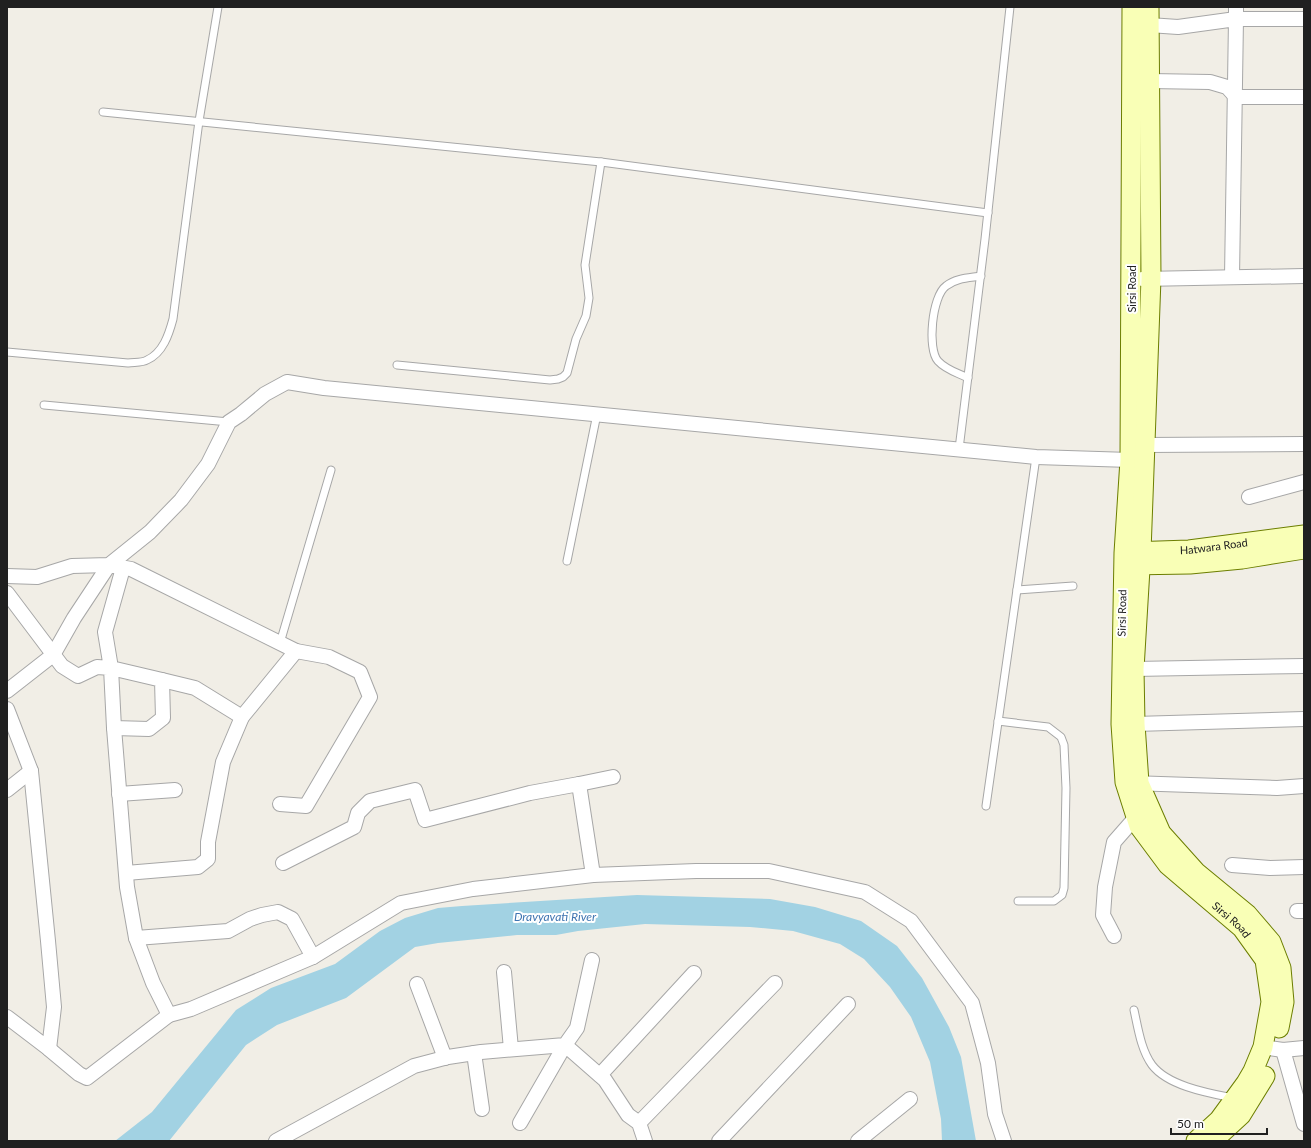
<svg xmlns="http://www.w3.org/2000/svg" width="1311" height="1148" font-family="Lato,sans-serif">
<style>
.water{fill:#a2d2e3}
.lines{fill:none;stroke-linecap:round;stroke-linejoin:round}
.lane-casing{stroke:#a7a7a7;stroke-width:9}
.street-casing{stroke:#a7a7a7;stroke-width:16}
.secondary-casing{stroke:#6c7e00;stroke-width:21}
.lane{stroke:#fff;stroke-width:7}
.street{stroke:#fff;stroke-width:14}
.secondary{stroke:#f9ffb6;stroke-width:19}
.labels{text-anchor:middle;stroke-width:4;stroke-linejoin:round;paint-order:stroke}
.street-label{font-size:11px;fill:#202020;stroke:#fff}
.water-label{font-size:12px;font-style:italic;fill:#4075b1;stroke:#fff}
</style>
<rect width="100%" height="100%" fill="#f1eee6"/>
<path class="water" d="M637,895l133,4 45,8 46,14 36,25 25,32 27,49 12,30 15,84h-34l-1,-22 -11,-57 -19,-45 -21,-30 -26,-28 -24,-15 -47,-13 -43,-4 -105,-3 -67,7 -22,4h-39l-79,8 -23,4 -69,51 -69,27 -31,20 -77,96h-54l37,-29 84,-102 35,-22 64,-24 45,-33 25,-13 33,-10 24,-2z"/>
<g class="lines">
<defs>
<g id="lane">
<path d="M103,112l498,50 387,51"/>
<path d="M7,352l121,11c6,-1 14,0 19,-3 16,-7 22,-26 26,-41l26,-198 19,-114"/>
<path d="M397,365l153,15 8,-1 5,-2 4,-4 9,-34 10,-23 3,-18 -4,-33 16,-103"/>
<path d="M968,378c-10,-5 -22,-8 -30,-17 -11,-12 -6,-65 8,-75 10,-8 23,-8 35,-10"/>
<path d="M44,405l185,17"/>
<path d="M959,449l26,-210 25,-232"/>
<path d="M567,561l30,-147"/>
<path d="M1017,590l56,-4"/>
<path d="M280,643l51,-173"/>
<path d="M998,721l50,6 13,10 3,8 2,43 -2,100 -2,7 -8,6h-36"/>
<path d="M986,806l50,-349"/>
<path d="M1134,1010c4,18 7,40 18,55 16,21 56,28 81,33"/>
</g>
<g id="street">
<path d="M1236,7v12h68"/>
<path d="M1149,25l29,2 58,-8 -4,258"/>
<path d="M1150,81l60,1 17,5 9,10h68"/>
<path d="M1142,279l162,-3"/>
<path d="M1145,445l159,-1"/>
<path d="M1249,497l55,-15"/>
<path d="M7,576l30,1 35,-11 37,-1 41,-33 31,-32 27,-36 21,-42 12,-8 24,-20 22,-12 37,6 712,69 94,3"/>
<path d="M7,593l55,73 16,10 19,-9 14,1 51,12 1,38 -14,11 -35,-1 -3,-60 -6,-36 18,-64"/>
<path d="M1134,669l170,-3"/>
<path d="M7,691l46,-36 21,-37 35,-53 22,4 165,82 -54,66 -47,-29 -33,-8"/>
<path d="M7,709l24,62 17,170 6,66 -5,42 -42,-32"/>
<path d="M1135,724l169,-5"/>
<path d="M1131,783l146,5 27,-2"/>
<path d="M579,784l34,-7"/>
<path d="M7,790l24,-19"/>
<path d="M119,794l56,-4"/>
<path d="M280,804l26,2 64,-109 -10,-25 -31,-15 -33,-6"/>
<path d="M283,863l71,-36 4,-14 12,-12 45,-11 10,30 105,-27 49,-9 14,91"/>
<path d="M1232,865l38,3 34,-1"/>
<path d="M126,873l72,-6 10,-8v-17l15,-80 19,-45"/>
<path d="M1297,911h7"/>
<path d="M1114,936l-11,-21 2,-28 9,-45 22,-25"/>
<path d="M136,938l92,-7 22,-12 12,-4 16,-3 14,7 21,38"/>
<path d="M504,972l7,77"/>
<path d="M417,984l28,74"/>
<path d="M169,1015l22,-6 122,-52 88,-54 72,-14 120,-14 103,-4h73l96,21 46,29 61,82 16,60 7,51 9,27"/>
<path d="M1263,1047l20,3 21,-2"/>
<path d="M49,1049l30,25 8,4 82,-63 -16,-32 -17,-45 -9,-51 -13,-159"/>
<path d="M1283,1050l21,74"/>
<path d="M474,1053l8,56"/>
<path d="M600,1075l94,-102"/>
<path d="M520,1123l45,-78 40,35 23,35 11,8 6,18"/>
<path d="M639,1123l136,-140"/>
<path d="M276,1141l138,-75 34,-9 33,-5 84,-7 12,-17 15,-68"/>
<path d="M719,1141l129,-137"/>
<path d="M858,1141l52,-42"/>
</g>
<g id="secondary">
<path id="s1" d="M1132,7l-2,453 -6,93 -3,171 4,58 14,44 29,39 74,63 23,32 6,42 -8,45 -10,24 -7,12 -27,37 -23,21"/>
<path d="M1149,7l2,271 -10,274 -7,117 1,55 4,59 22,50 35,39 51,42 24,28 10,26 3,34 -5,26"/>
<path id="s2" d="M1129,552l60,-2 115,-15"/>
<path d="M1128,565l62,-1 52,-5 62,-10"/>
<path d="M1216,1138l25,-23 24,-39"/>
</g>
</defs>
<use href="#lane" class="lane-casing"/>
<use href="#street" class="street-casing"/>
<use href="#secondary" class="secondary-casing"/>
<use href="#lane" class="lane"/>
<use href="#street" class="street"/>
<use href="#secondary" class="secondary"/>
</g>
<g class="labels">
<g class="street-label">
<text transform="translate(1132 289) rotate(-90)" y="4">Sirsi Road</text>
<text dy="4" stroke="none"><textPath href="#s2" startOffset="85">Hatwara Road</textPath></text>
<text transform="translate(1122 613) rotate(-89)" y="4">Sirsi Road</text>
<text dy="4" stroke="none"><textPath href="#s1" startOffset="954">Sirsi Road</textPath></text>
</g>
<g class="water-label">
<text x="555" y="921">Dravyavati River</text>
</g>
</g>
<rect width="1311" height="1148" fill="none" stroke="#202020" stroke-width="16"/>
<path d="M1171 1128v6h96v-6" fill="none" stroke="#202020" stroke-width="2"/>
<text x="1177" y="1128" font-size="12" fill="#202020" stroke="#ffffff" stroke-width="3" paint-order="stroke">50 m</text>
</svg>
